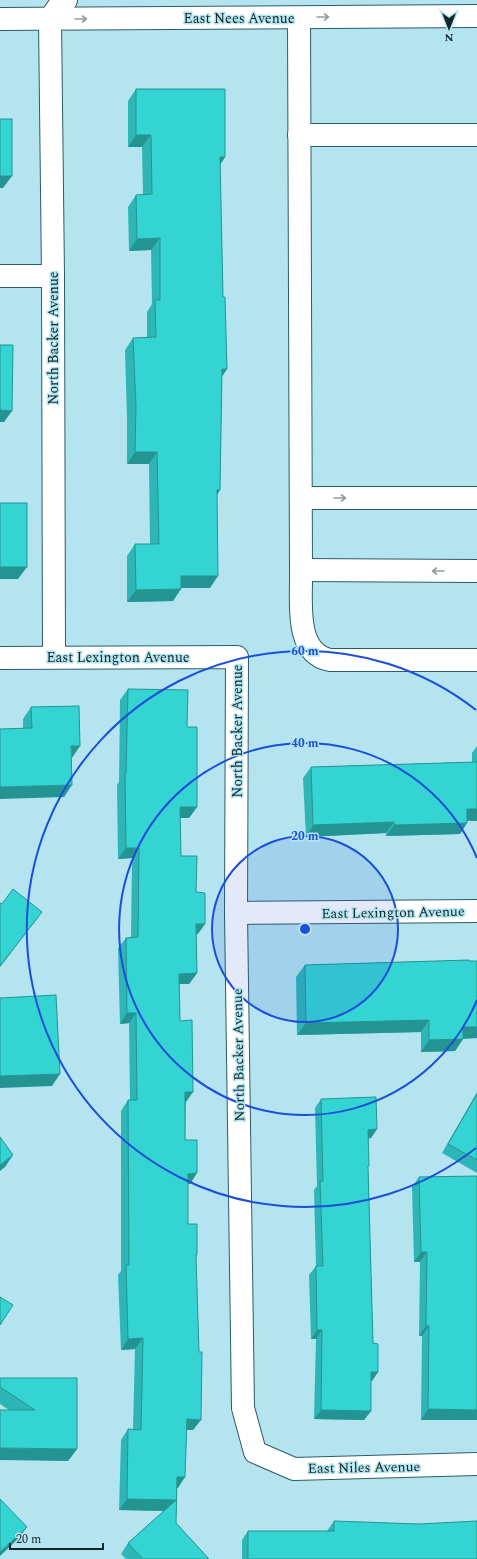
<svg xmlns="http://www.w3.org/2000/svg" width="477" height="1559" font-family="Spectral,serif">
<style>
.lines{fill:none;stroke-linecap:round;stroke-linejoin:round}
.minor-casing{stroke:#2e5c66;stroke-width:24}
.major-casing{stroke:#2e5c66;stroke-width:24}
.minor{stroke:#fff;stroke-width:22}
.major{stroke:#fff;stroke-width:22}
.wall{fill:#2db6b5}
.shaded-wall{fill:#249493}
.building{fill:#34d4d2;stroke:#249493}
.oneway{stroke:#949d9f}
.ring{fill:none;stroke:#1d4ed8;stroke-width:2}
.labels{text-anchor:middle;stroke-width:3;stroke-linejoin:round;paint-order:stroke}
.street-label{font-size:14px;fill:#122529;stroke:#b4e4f0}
.centre{fill:#1d4ed8;stroke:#b4e4f0;stroke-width:2}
.ring-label{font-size:12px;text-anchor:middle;font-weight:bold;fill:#1d4ed8;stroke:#b4e4f0;stroke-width:3;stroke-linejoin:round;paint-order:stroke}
</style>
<rect width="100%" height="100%" fill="#b4e4f0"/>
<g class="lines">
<defs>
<g id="minor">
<path d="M299,18l2,552c1,28 -8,83 29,90h147"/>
<path d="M50,19l3,257 1,381"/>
<path d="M299,135h178"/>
<path d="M0,276h53"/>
<path d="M301,498h176"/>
<path d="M301,570l176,1"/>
<path d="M0,658l237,-1 -1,256 7,495 12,44 39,17 183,-5"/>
<path d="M236,913l241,-2"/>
</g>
<g id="major">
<path d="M0,19l477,-3"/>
<path d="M50,19l11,-16 5,-3"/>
</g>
</defs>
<use href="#minor" class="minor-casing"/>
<use href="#major" class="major-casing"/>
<use href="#minor" class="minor"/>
<use href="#major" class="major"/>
</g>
<g class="wall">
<path d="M136,89l89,68 -5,8 3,132 4,72 -5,7 -2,114 -3,5 -7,93h-29l-8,13 -46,1v-46l8,-12h15l-1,-80h-22v-46l-2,-68 8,-12h14v-26l5,-8 -1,-54 -22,1 -1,-44 8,-12h7l-1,-48h-14v-46z"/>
<path d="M128,689l59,38 10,80 -8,11h-9l1,38 15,36 2,42h-2l1,39 -8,11h-10l1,37 6,81 -1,38 12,33 -7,11h-2v40l9,31 -1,2 -3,173h-7l-8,58h-1l-1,35 33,36h-83l-5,-5 7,-11 37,-32 -46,-1 2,-70 7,-11h5l2,-80 -14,1 -3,-75 3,-4v-160l7,-11h2l-1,-77 -9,1 -2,-76 8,-10 5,-1 1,-79 -14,1 -1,-74 2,-3 1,-82z"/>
<path d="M31,707l41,51 -8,39 -41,-69v-9z"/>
<path d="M477,746v75h-10v2l-7,11 -74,2v-3l-80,4 -3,-59 8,-11 161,-5v-9z"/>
<path d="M477,961v77l-14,1 -8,12 -34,1v-20l-124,3 -1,-58 9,-12z"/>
<path d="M477,1092v81l-35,-20z"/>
<path d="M321,1099l56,30 -6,9 -3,1v29l5,175 5,29 -6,9h-1v30l-7,9 -50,-1 2,-80h-5l-2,-64 7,-9 -2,-76 3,-4 -2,-78z"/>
<path d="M477,1176v244h-56l1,-84h-3l1,-74h-6l-2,-75 7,-10z"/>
<path d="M0,1378h77v71l-9,12 -59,-51 -9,-6z"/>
<path d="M334,1521l143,38h-235v-19l6,-9h79z"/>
</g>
<g class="shaded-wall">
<path d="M136,135h15l-9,12h-14z"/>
<path d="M220,157h5l-8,12z"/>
<path d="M0,176h12l-9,12h-3z"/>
<path d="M160,238l-9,12 -22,1 8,-12z"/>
<path d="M222,369h5l-8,12z"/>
<path d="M0,410l12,1 -8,11h-4z"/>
<path d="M135,452h22l-8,12h-22z"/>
<path d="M217,490h3l-8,12z"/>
<path d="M0,567h27l-9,12h-18z"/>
<path d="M181,576h37l-8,12h-37z"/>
<path d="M181,589l-8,12 -46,1 9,-12z"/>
<path d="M71,746h9l-8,12z"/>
<path d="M72,785l-8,12 -64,2v-12z"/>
<path d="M180,807h17l-8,11h-17z"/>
<path d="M467,809h10v12l-18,-1z"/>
<path d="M394,822l-8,11 -80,4 7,-12z"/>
<path d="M467,823l-7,11 -74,2 8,-11z"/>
<path d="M126,848h13l-7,10 -14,1z"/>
<path d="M42,912l-9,12 -33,43v-1z"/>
<path d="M196,924h9l-7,10h-10z"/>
<path d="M197,973l-8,11h-18l8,-10z"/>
<path d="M127,1013h9l-7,10 -9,1z"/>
<path d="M429,1020l-8,12 -124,3 9,-12z"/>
<path d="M463,1027h14v11l-23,1z"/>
<path d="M463,1039l-8,12 -34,1 8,-12z"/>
<path d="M60,1074l-8,12 -52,2v-12z"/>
<path d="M185,1092h8l-7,10h-8z"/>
<path d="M377,1129l-6,9 -9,1 6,-9z"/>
<path d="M13,1155l-8,12 -5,4v-6z"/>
<path d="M197,1173l-7,11h-10l8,-10z"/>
<path d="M421,1252h6l-7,10h-6z"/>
<path d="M426,1326h3l-7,10h-3z"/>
<path d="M317,1330h5l-6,9h-5z"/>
<path d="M143,1338l-8,11 -14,1 7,-11z"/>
<path d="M371,1372h7l-6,9h-7z"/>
<path d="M428,1409l49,1v10h-56z"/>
<path d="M321,1410l50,1 -7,9 -50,-1z"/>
<path d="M187,1419l14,1 -8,10h-14z"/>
<path d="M0,1448l77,1 -9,12 -68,-1z"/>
<path d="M177,1477h8l-7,11h-8z"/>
<path d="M127,1499l49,1 -7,11 -50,-1z"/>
<path d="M27,1527l-9,12 -18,17v-4z"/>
</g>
<g class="building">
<path d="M136,89h89v68h-5l3,140h2l2,72h-5l-2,121h-3l1,86h-37v13l-45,1 -1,-46h24l-2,-92h-22l1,-46 -3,-68 23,-1 -1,-37h5v-62l-23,1 -1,-44 16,-1 -1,-59h-15z"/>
<rect x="0" y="119" width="12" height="57"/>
<path d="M0,345h13l-1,66 -12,-1z"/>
<rect x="0" y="503" width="27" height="64"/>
<path d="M128,689l60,1 -1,37h10v80h-17l1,49h16l-1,36 9,1v31h-9l1,49 -18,1 1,47 12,-1 1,72h-8v48h12v33l-9,1v50h9v31h-1l3,97h3l-1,68 -14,-1 -2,58h-8l-1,46 33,36h-66l-15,-16 48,-43 -49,-1 1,-70 13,1 2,-92 -15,1 -2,-74h3l-1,-165h9l-1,-87h-9l-1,-75 12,-1 1,-89h-13l-1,-74h1z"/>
<path d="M79,706l1,40h-9l1,39 -72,2v-58l32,-1 -1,-21z"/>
<path d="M477,762v47h-10v14l-73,2v-3l-81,3 -2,-58z"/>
<path d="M13,889l29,23 -42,54v-63l2,1z"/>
<path d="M469,960v1h8v66h-14v12l-34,1v-20l-123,3 -1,-58z"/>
<path d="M56,995l4,79 -60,2v-78z"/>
<path d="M477,1094v66l-29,-16z"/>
<path d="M376,1097l1,32 -9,1 1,36h-1l5,177 5,1v28h-7v39l-50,-1 1,-80h-5l-1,-64h7l-3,-85h3l-2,-82z"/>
<path d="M0,1137l13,18 -13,10z"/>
<path d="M477,1176v234l-49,-1 1,-83h-3l1,-74h-6l-2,-75z"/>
<path d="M0,1297l13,8 -13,20z"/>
<path d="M0,1378h77v71l-77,-1v-38h35l-35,-23z"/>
<path d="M0,1499l27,28 -27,25z"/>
<path d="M334,1521l85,3 58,-3v38h-229v-28h86z"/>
</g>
<defs><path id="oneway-shaft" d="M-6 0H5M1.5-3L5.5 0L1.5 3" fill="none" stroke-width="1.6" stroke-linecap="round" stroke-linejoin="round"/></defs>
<g class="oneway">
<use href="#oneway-shaft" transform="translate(323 17)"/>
<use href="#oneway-shaft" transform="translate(81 19)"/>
<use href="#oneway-shaft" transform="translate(340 498)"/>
<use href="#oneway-shaft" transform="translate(438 571) rotate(-180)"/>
</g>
<circle cx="305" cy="929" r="93" fill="#1d4ed8" fill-opacity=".12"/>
<g class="ring">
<circle cx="305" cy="929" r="93"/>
<path d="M477 1000A186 186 0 1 1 477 858"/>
<path d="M476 1148A278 278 0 1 1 476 710"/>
</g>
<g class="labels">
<g class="street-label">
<text x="239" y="23">East Nees Avenue</text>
<text transform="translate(53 338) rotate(-90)" y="5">North Backer Avenue</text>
<text x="118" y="662">East Lexington Avenue</text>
<text transform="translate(237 731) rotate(-90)" y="5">North Backer Avenue</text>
<text transform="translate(393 912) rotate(-1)" y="5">East Lexington Avenue</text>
<text transform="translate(238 1055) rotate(-91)" y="5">North Backer Avenue</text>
<text transform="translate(364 1467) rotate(-1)" y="5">East Niles Avenue</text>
</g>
</g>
<circle cx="305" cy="929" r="6" class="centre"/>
<g class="ring-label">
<text x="305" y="655">60 m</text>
<text x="305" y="747">40 m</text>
<text x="305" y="840">20 m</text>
</g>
<g transform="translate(449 28) rotate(180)" stroke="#b4e4f0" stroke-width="3" paint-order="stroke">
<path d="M0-3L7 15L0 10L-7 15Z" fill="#122529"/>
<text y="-6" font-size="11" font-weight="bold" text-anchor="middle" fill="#122529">N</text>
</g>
<path d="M10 1543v6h93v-6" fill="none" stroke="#122529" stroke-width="2"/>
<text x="16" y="1543" font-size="12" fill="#122529" stroke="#b4e4f0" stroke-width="3" paint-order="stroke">20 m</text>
</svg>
